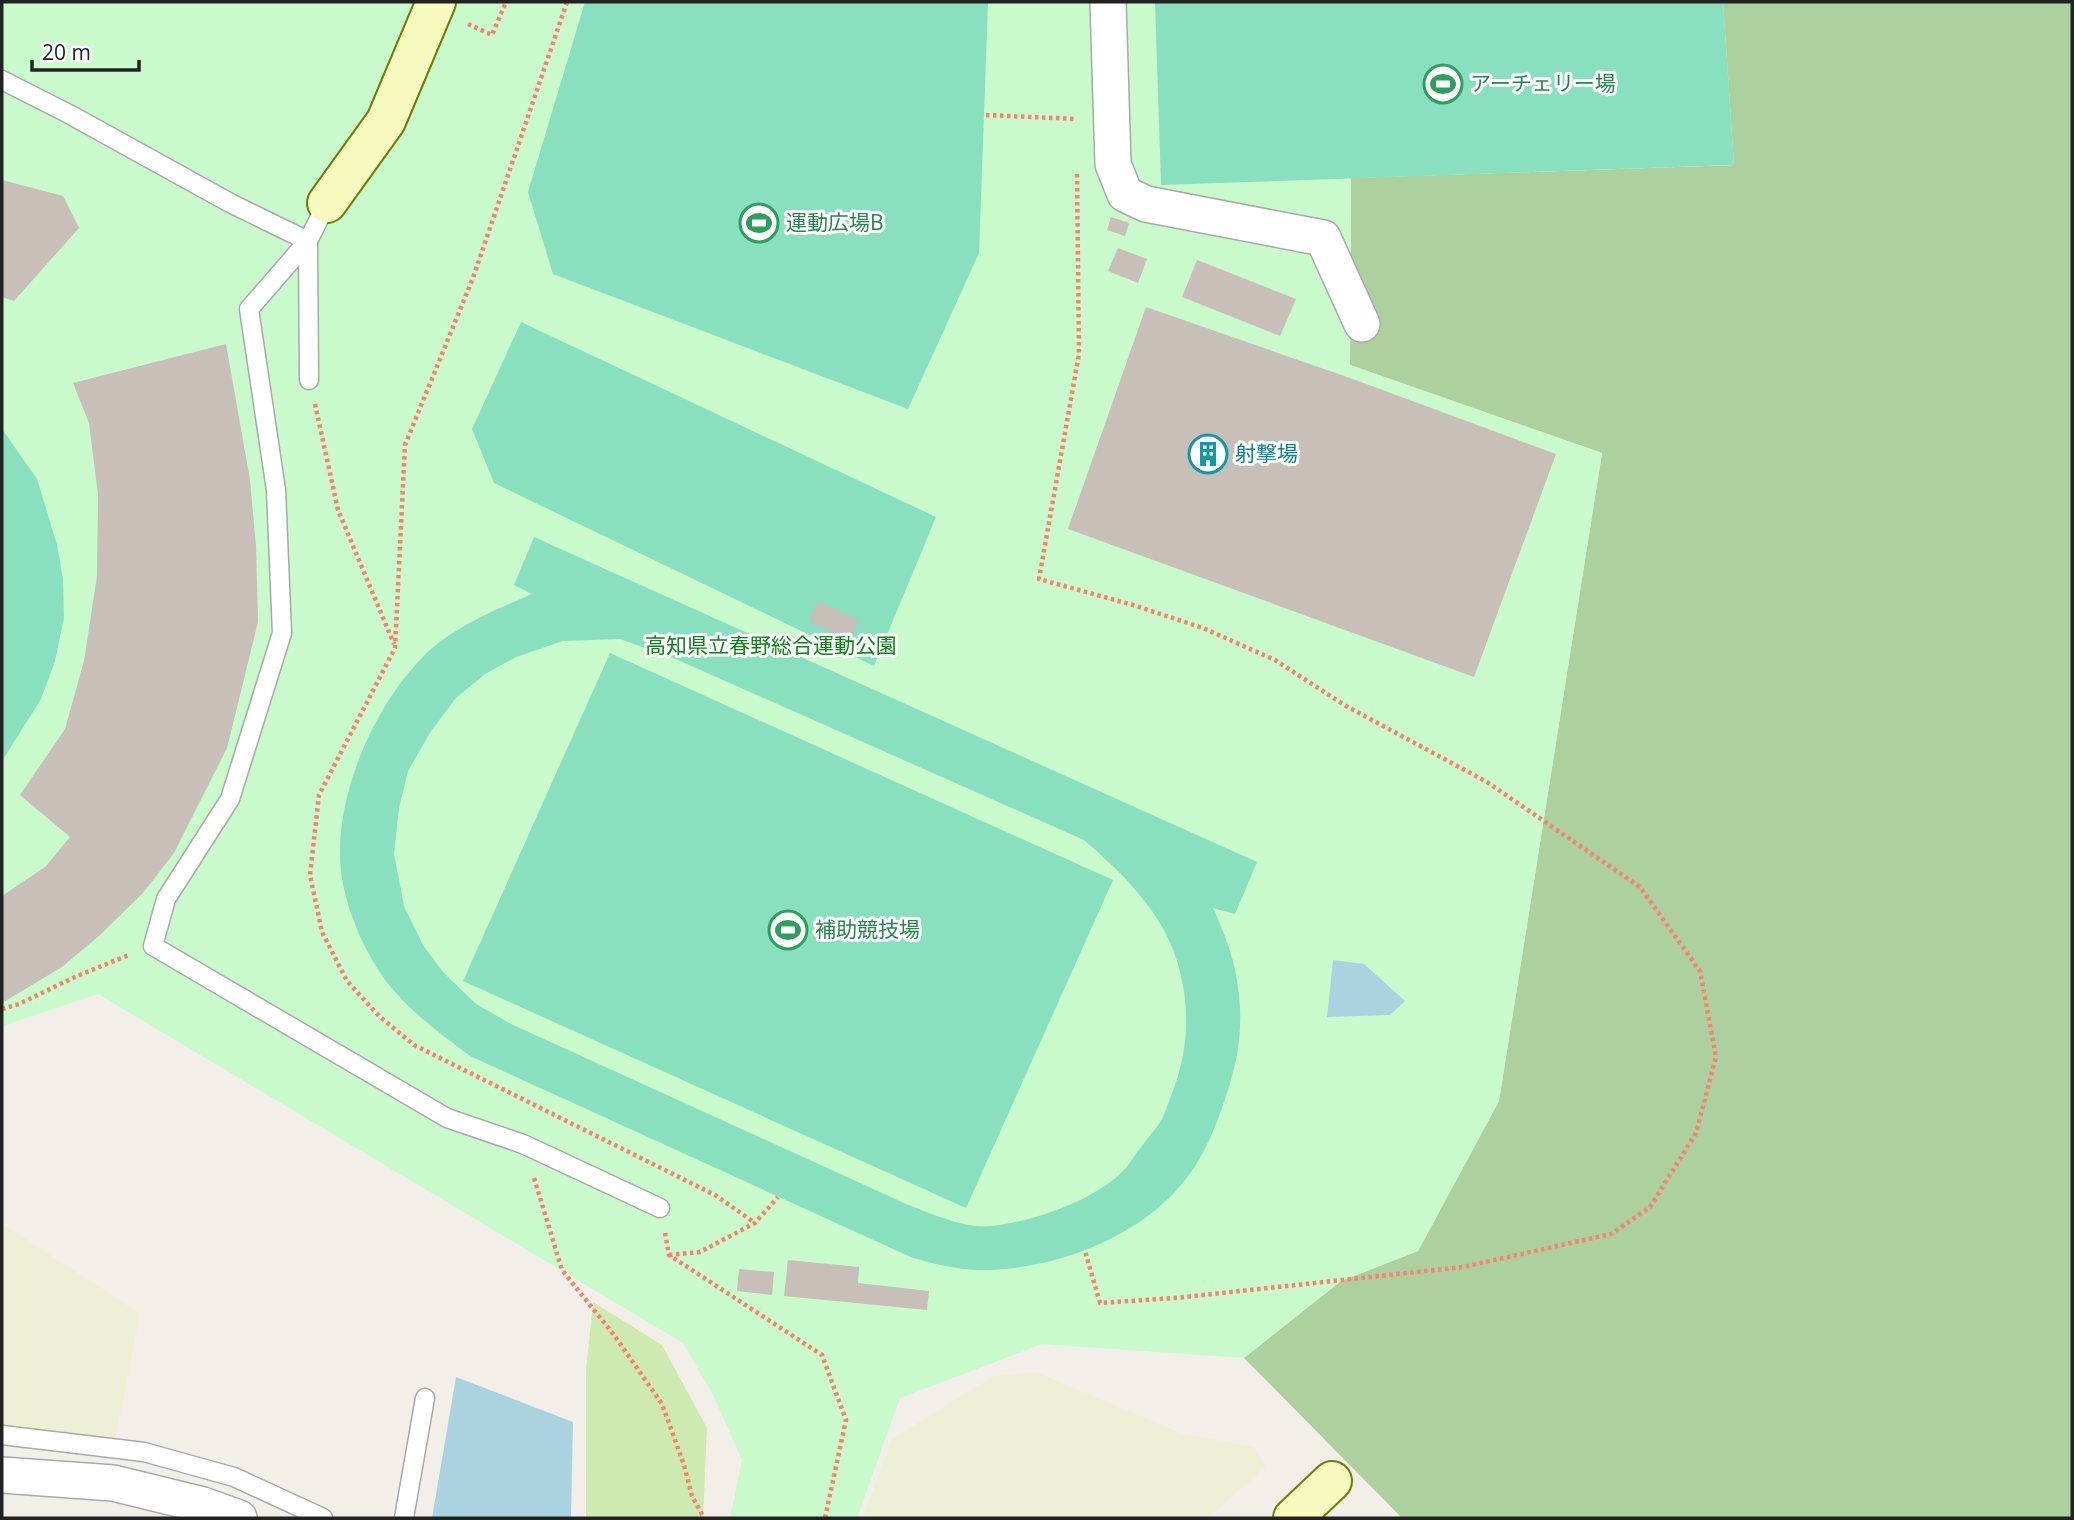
<svg xmlns="http://www.w3.org/2000/svg" width="2074" height="1520" font-family="'Open Sans','Noto Sans JP',sans-serif">
<style>
.farmland{fill:#eef0d5}
.grass{fill:#cdebb0}
.forest{fill:#add19e}
.park{fill:#c8facc}
.pitch{fill:#88e0be;fill-rule:evenodd}
.water{fill:#aad3df}
.building{fill:#c7bfb8}
.lines{fill:none;stroke-linecap:round;stroke-linejoin:round}
.lane-casing{stroke:#a9a9a9;stroke-width:21}
.street-casing{stroke:#a9a9a9;stroke-width:38}
.secondary-casing{stroke:#707d05;stroke-width:42}
.path{stroke:#fa8072;stroke-width:4.5;stroke-dasharray:3.5 3.5;stroke-linecap:butt}
.lane{stroke:#fff;stroke-width:18}
.street{stroke:#fff;stroke-width:35}
.secondary{stroke:#f7fabf;stroke-width:38}
.labels{text-anchor:middle;stroke-width:6;stroke-linejoin:round;paint-order:stroke}
.leisure-label{font-size:21px;fill:#27864d;stroke:#fff;text-anchor:start}
.culture-label{font-size:21px;fill:#0d838f;stroke:#fff;text-anchor:start}
.park-label{font-size:21px;fill:#0c8416;stroke:#fff}
</style>
<rect width="100%" height="100%" fill="#f2efe9"/>
<g class="farmland">
<path d="M2,1223l138,91 -27,136 -111,-9z"/>
<path d="M1036,1372l145,61 73,14 12,20 -58,51h-345l29,-79 101,-63z"/>
</g>
<path class="grass" d="M593,1302l69,43 45,83 -4,90h-117v-147z"/>
<path class="forest" d="M1571,2h501v1516h-674l2,-2 -156,-158 97,-77 77,-30 81,-150 103,-648 -252,-88 1,-187 383,-13z"/>
<path class="park" d="M2,2h1721l11,163 -383,13 -1,187 252,88 -103,648 -81,150 -77,30 -97,77 -202,-14 -142,54 -43,120h-127l12,-58 -28,-63 -31,-54 -585,-349 -90,30 -6,3z"/>
<g class="pitch">
<path d="M585,2h403l-9,251 -71,156 -355,-135 -25,-82z"/>
<path d="M1155,2h568l11,163 -573,20z"/>
<path d="M521,322l415,195 -62,149 -380,-183 -22,-54z"/>
<path d="M2,429l35,50 20,66 6,34 1,39 -9,43 -14,38 -39,62z"/>
<path d="M534,537l723,325 -22,52 -22,-6c13,28 23,56 26,87 4,36 -2,70 -14,104 -9,27 -20,55 -37,77 -45,61 -133,94 -207,94 -23,0 -46,-6 -68,-12l-443,-202c-28,-21 -57,-42 -80,-70 -27,-34 -50,-88 -50,-132 -1,-65 34,-145 79,-193 29,-32 74,-50 113,-67l-18,-9zM620,639l58,21 406,180c38,33 78,71 93,121 14,46 12,90 -6,135 -3,8 -6,17 -10,25 -6,8 -13,17 -19,25 -7,8 -12,18 -20,26 -29,29 -90,50 -131,54 -28,3 -61,-13 -87,-23l-393,-179 -35,-20 -33,-32 -20,-27 -19,-39 -10,-52 5,-46 9,-37 23,-40 25,-33 29,-24 31,-17 47,-16z"/>
<path d="M610,653l503,227 -147,328 -503,-227z"/>
</g>
<g class="water">
<path d="M1333,960l31,4 41,37 -15,14 -63,2z"/>
<path d="M456,1377l117,45 -2,96h-139z"/>
</g>
<g class="building">
<path d="M2,180l61,16 16,32 -65,73 -12,-4z"/>
<path d="M1111,217l18,6 -4,13 -18,-6z"/>
<path d="M1118,248l29,11 -9,24 -30,-12z"/>
<path d="M1197,260l99,39 -16,37 -98,-39z"/>
<path d="M1146,307l204,71 206,76 -82,223 -406,-148z"/>
<path d="M226,344l24,136 6,66 2,76 -31,126 -53,105 -31,40 -43,42 -38,32 -60,36v-107l43,-29 25,-30 -50,-42 45,-66 19,-68 13,-85 1,-82 -9,-71 -16,-40z"/>
<path d="M818,601l41,19 -9,20 -41,-19z"/>
<path d="M788,1260l71,7 -1,16 71,8 -2,19 -143,-14z"/>
<path d="M739,1269l35,3 -2,23 -35,-4z"/>
</g>
<g class="lines">
<defs>
<g id="lane">
<path d="M2,80l67,34 163,90 76,37 1,139"/>
<path d="M327,203l-19,38 -59,68 27,181 6,143 -52,166 -64,100 -13,47 294,172 76,26 137,64"/>
<path d="M2,1435l142,17 90,25 89,41"/>
<path d="M404,1518l21,-120"/>
</g>
<g id="street">
<path d="M1108,2l5,162 12,30 21,10 177,34 39,86"/>
<path d="M2,1475l111,8 90,22 36,13"/>
</g>
<g id="secondary">
<path d="M327,203l59,-82 50,-119"/>
<path d="M1293,1518l39,-37"/>
</g>
</defs>
<use href="#lane" class="lane-casing"/>
<use href="#street" class="street-casing"/>
<use href="#secondary" class="secondary-casing"/>
<g class="path">
<path d="M567,2l-94,276 -68,167 -10,203 -76,147 -9,80 12,57 25,49 32,35 35,29 301,150 40,28"/>
<path d="M468,24l24,11 14,-33"/>
<path d="M986,115l90,4"/>
<path d="M1077,174l2,180 -40,225 94,26 70,23 72,32 71,46 141,76 153,105 60,84 16,86 -20,76 -46,74 -39,27 -148,33 -288,31 -75,5 -15,-52"/>
<path d="M315,404l23,106 56,134"/>
<path d="M2,1009l17,-5 58,-28 52,-21"/>
<path d="M534,1178l28,92 52,65 48,69 22,61 8,31 12,22"/>
<path d="M665,1233l4,22 153,100 24,65 -21,98"/>
<path d="M669,1255l31,-3 55,-29 23,-26"/>
</g>
<use href="#lane" class="lane"/>
<use href="#street" class="street"/>
<use href="#secondary" class="secondary"/>
</g>
<defs>
<symbol id="stadium-ring" viewBox="-11 -11 22 22"><circle r="9.5" fill="#fff" stroke="#2e9e5b" stroke-width="1.5"/><path d="M0-5a6.5 5 0 1 0 0 10a6.5 5 0 1 0 0-10ZM-3.5-1.8h7v3.6h-7Z" fill="#2e9e5b"/></symbol>
<symbol id="building-ring" viewBox="-11 -11 22 22"><circle r="9.5" fill="#fff" stroke="#0f9aa8" stroke-width="1.5"/><path d="M-4-6H4V6H1V3H-1V6H-4ZM-2.5-4.3h1.7v1.8h-1.7ZM.8-4.3h1.7v1.8H.8ZM-2.5-1h1.7V.8h-1.7ZM.8-1h1.7V.8H.8Z" fill="#0f9aa8"/></symbol>
</defs>
<g fill-rule="evenodd">
<use href="#stadium-ring" x="1421" y="62" width="44" height="44"/>
<use href="#stadium-ring" x="737" y="201" width="44" height="44"/>
<use href="#building-ring" x="1186" y="432" width="44" height="44"/>
<use href="#stadium-ring" x="766" y="908" width="44" height="44"/>
</g>
<g class="labels">
<g class="leisure-label">
<text x="1470" y="91">アーチェリー場</text>
<text x="786" y="230">運動広場B</text>
<text x="815" y="937">補助競技場</text>
</g>
<g class="culture-label">
<text x="1235" y="461">射撃場</text>
</g>
<g class="park-label">
<text x="771" y="653">高知県立春野総合運動公園</text>
</g>
</g>
<rect width="2074" height="1520" fill="none" stroke="#222222" stroke-width="7"/>
<path d="M32 60v10h107v-10" fill="none" stroke="#222222" stroke-width="3.5"/>
<text x="42" y="60" font-size="21" fill="#222222" stroke="#ffffff" stroke-width="5" paint-order="stroke">20 m</text>
</svg>
